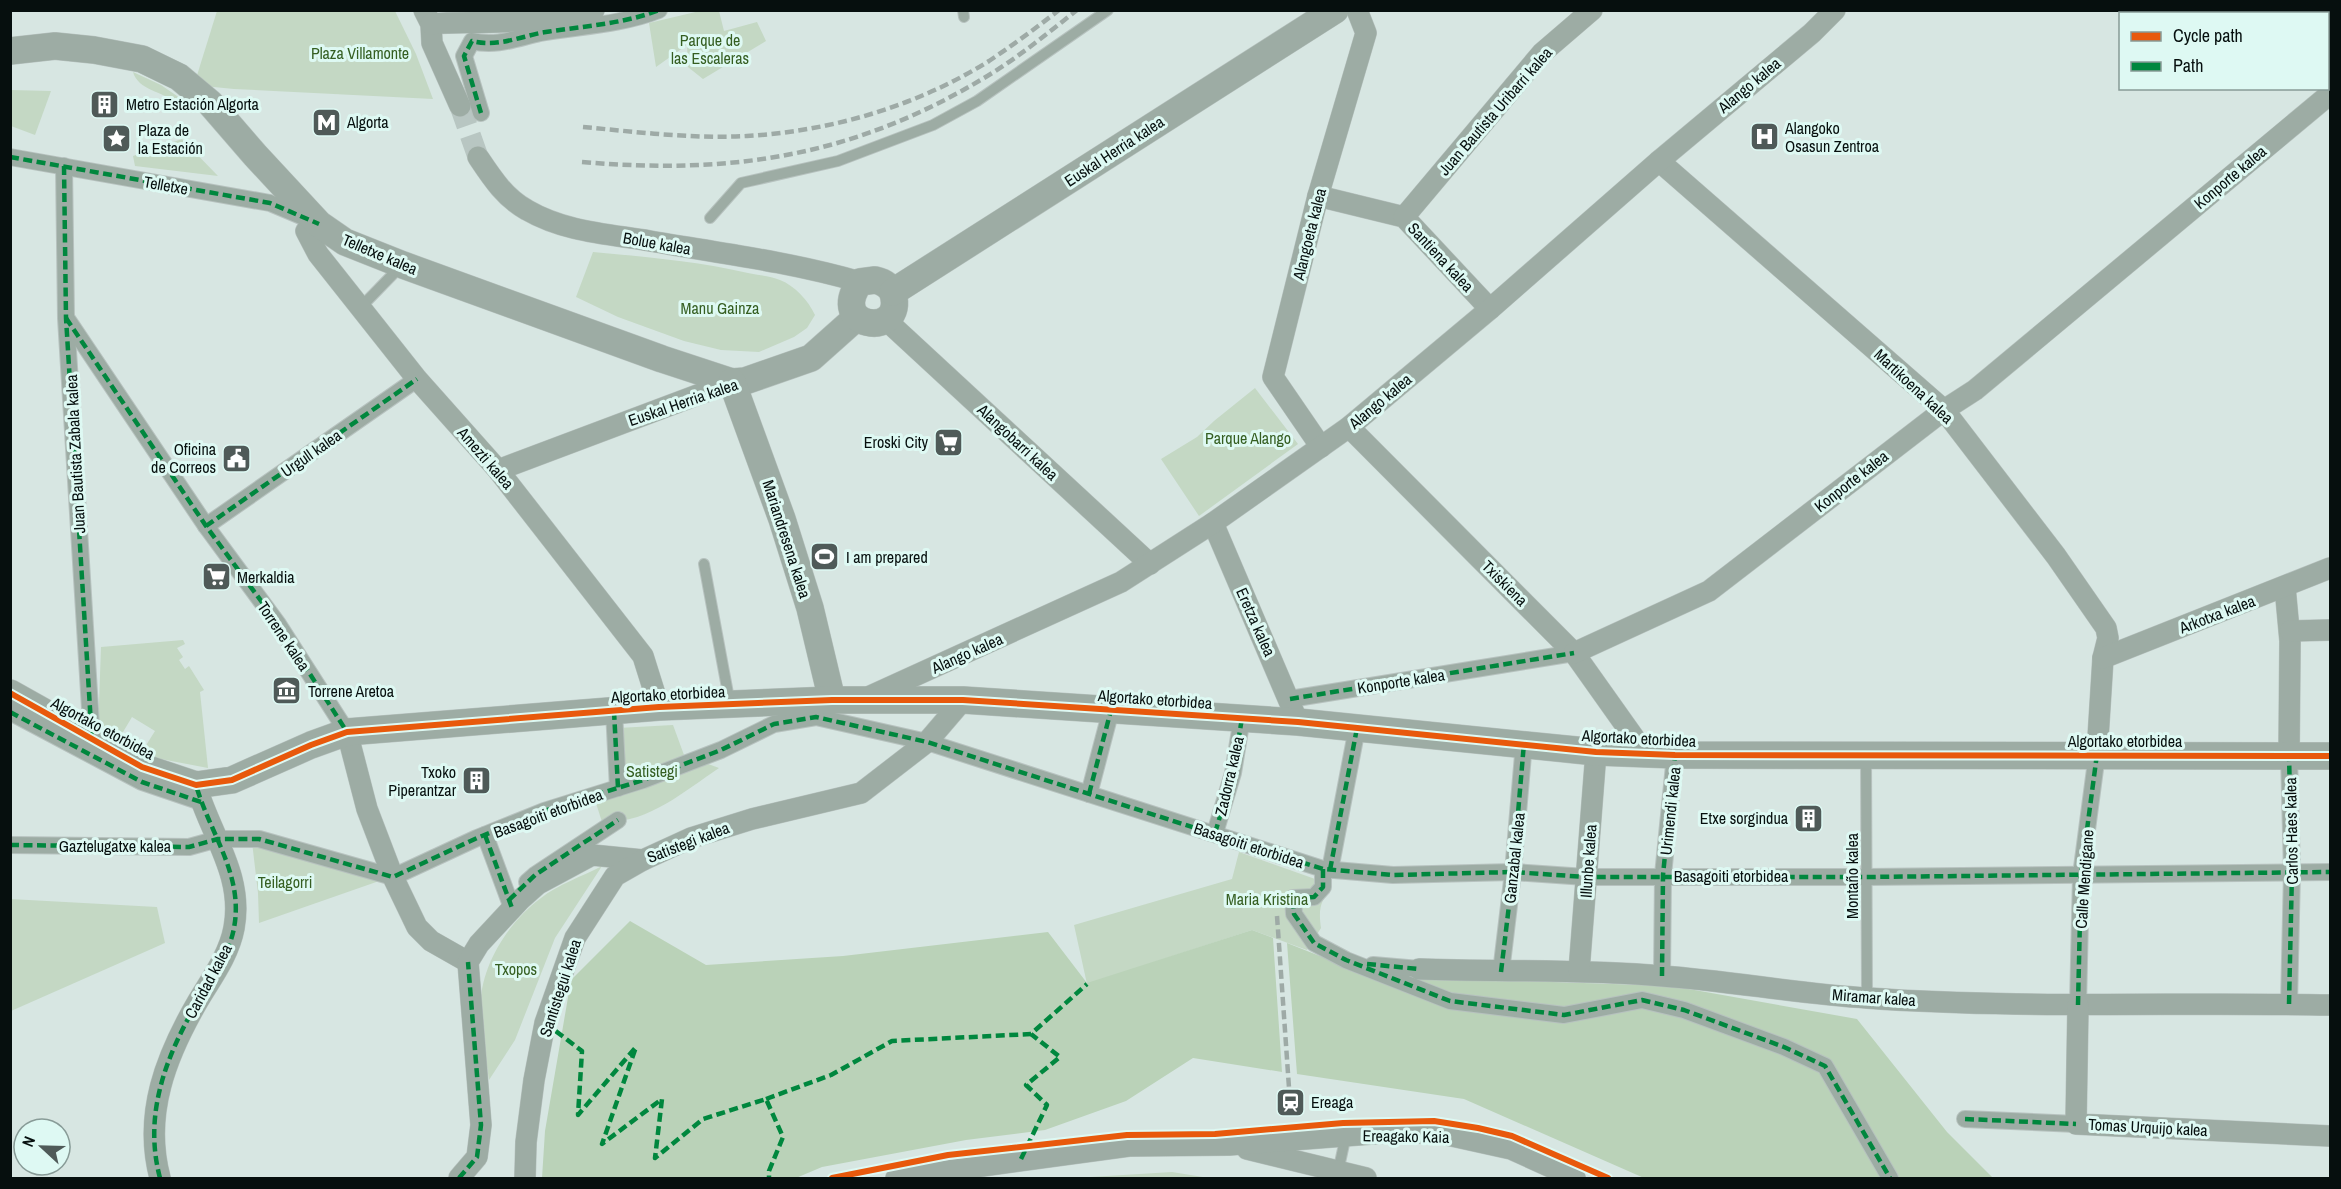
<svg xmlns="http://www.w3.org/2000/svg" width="2341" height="1189" font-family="'Archivo Narrow',sans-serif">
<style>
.green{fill:#c4d8c4}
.forest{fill:#bad2b8}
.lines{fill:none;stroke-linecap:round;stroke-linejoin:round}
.minor-tunnel{stroke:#b8c6c2;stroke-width:21;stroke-dasharray:21 10;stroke-linecap:butt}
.service-casing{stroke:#b7c2bf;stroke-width:12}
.pedestrian-casing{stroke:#b7c2bf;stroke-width:18}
.minor-casing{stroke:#b7c2bf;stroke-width:22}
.tertiary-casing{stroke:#b7c2bf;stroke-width:28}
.service{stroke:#9daca4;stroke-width:10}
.pedestrian{stroke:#9daca4;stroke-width:16}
.minor{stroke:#9daca4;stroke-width:21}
.tertiary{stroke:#9daca4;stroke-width:27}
.rail{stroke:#9eaaa6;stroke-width:4.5;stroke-dasharray:9 4.5;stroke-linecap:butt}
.quiet{stroke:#00873e;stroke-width:4.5;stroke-dasharray:9 4.5;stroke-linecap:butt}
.cycleway-casing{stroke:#def9f3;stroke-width:10}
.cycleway{stroke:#e8590c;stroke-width:6}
.labels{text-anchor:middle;stroke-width:6;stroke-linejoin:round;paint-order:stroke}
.park-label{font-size:16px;fill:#355e21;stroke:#def9f3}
.street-label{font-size:16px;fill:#060f0e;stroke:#def9f3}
.poi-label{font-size:16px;fill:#060f0e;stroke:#def9f3;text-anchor:start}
</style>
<rect width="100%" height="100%" fill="#d7e6e2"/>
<g class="green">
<path d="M704,10l15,1 5,20 33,-9 9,19 -63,38 -15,-12 -1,-22 -31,22 -7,-44z"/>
<path d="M217,11h178l21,43 17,45 -199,-10 -40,-4z"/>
<path d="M133,72l28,13 32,22 -7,6c-4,-4 -7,-8 -10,-11 -13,-10 -38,-12 -43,-30z"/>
<path d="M10,90l41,1 -16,44 -24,-9z"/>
<path d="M182,139l36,37 -83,-10 -2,-10z"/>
<path d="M593,252c52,5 104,9 155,21 10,2 22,3 32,7 15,6 28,20 35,35l-8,13 -13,9 -35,15 -38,-2 -37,-9 -66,-24 -42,-20z"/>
<path d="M1255,388l43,56 -99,72 -38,-57 36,-22 17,-16z"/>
<path d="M183,640l2,4 -8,4 6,9 -4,3 6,9 4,-3 15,24 -4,2 8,76 -68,-13 15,-24 -23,-14 -15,25 -19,-10 3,-85z"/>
<path d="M673,725l11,30 35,13c-36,24 -71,56 -117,54l-7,-22 23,-21v-51z"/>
<path d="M252,842l130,38 -123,43 -1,-30z"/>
<path d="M1239,852l93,33c-11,17 -14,22 -11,43l-14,22 -55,-20 -165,54 -13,-59 158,-46z"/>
<path d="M602,866l-47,72 -40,102 -26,40c-3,-21 -8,-43 -9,-64 -2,-46 25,-91 61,-118 16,-13 42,-22 61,-32z"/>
<path d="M10,899l147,8 8,36 -154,68z"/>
<path d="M1172,1172l37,6h-136h1z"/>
</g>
<g class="forest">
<path d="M630,921l76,44 137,-9 205,-24 39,51 165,-53 21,8 9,134 -89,-14 -67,43 -81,29 -79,10 -144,27 -26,11h-254l3,-47 26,-151z"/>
<path d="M1287,943l63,25 145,12 177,6 185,33 90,113 46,46h-349l-180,-79 -167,-25z"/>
</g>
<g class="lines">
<path class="minor-tunnel" d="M460,106l18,51"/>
<defs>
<g id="service">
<path d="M963,10l1,7"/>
<path d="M710,218l31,-35 97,-22 95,-36 44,-24 131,-91"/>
<path d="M361,307l39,-40"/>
<path d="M704,564l26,140"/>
<path d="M1866,754l1,244"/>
<path d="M1338,1172l8,-37"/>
</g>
<g id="pedestrian">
<path d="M481,113l-17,-57 8,-15c24,6 45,-3 68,-8 40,-7 81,-8 119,-23"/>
<path d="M10,157l260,46 38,16"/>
<path d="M64,166l2,152 26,423"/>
<path d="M67,319l139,207 72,98 69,108"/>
<path d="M206,526l211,-147"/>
<path d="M1290,699l284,-46"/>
<path d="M614,711l4,77"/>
<path d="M10,712l132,70 59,20"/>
<path d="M1089,794l22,-84"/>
<path d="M1215,833l18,-60 9,-55"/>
<path d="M485,835l27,73"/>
<path d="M10,845l179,2 29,-8h41l134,38 84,-39 67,-27 99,-31 78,-30 53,-26 42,-7 111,25 396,127 70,6 120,-3 73,5h281l463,-5"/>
<path d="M1323,869v18l-9,10 -21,1 1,16 20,29 32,17 104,41 114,14 78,-15 42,10 100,37 41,19 65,112"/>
<path d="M1330,870l27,-142"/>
<path d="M527,882l8,-7 83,-55"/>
<path d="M1373,965l46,4"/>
<path d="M1501,972l12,-100 11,-129"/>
<path d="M1662,976l1,-101 12,-120"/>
<path d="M2289,1004l3,-132 -3,-116"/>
<path d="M2078,1005l3,-130 16,-121"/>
<path d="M1965,1119l111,5"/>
</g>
<g id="minor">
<path d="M424,10l7,14 1,19 28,63"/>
<path d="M431,24c22,-2 44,-1 66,-2 32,-1 65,-6 97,-12"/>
<path d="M478,157c14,21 27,41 49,53 38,22 81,24 123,31 70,12 141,21 210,41"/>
<path d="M1659,161l285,249 112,146 50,72 2,10 -5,20 -6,96"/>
<path d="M1318,196l86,21 86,92"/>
<path d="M1404,217l138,-164 50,-43"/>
<path d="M319,224l-13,7 12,23 99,125 81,91 145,186 16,51"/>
<path d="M886,320l264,244"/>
<path d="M1349,427l225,226 71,100"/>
<path d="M1321,447l-48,-70 45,-181 48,-163 -9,-23"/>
<path d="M498,470l234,-88"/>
<path d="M1213,523l85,199"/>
<path d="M2285,587l5,54 -1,115"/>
<path d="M2290,631l40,-1"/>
<path d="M1574,653l135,-62 235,-181 31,-20 355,-296"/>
<path d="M2103,658l227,-90"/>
<path d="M866,698l255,-116 92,-59 136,-96 141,-118 169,-148 153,-128 23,-23"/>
<path d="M347,732l20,77 26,68 24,50 14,14 37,21"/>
<path d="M1419,969c81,3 162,0 243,7 69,5 137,18 205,22 155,11 309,4 463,7"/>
<path d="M1579,971l17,-219"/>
<path d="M2078,1005l-2,119 254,12"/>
<path d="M1247,1149l119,29"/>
<path d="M160,1178c-17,-64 6,-122 38,-177 13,-22 31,-46 36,-73 10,-53 -24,-94 -38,-143"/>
<path d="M459,1178l18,-21 4,-32 -13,-163 11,-18 41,-44 18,-16 54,-29 51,5 48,-22 61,-19 109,-26 66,-51 36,-42"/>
<path d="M525,1178l1,-36 8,-62 11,-57 30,-85 40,-62 28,-16"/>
<path d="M896,1178l233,-32 100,-1 168,-13 46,2 68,15 64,29"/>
</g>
<g id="tertiary">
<path d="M10,51l45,-5 39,4 48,9 37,18 31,26 45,52 64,69 26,18 58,23 259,94 70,23 13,-1 66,-23 46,-41"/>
<path d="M875,280c9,2 18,7 19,18 7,40 -67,30 -34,-16z"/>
<path d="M893,292l442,-282"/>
<path d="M732,382l50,137 28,89 22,92"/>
<path d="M10,693l132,74 54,18 36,-5 79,-35 36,-13 312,-25 173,-7h131l335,22 298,30 79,3 655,1"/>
</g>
</defs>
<use href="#service" class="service-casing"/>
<use href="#pedestrian" class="pedestrian-casing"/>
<use href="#minor" class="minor-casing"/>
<use href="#tertiary" class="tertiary-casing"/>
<use href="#service" class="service"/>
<use href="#pedestrian" class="pedestrian"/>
<use href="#minor" class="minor"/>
<use href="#tertiary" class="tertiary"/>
<g class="rail">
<path d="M583,127c54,5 110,12 164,9 85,-5 170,-30 242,-75 24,-16 47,-33 70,-51"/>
<path d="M582,162c153,13 274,-6 407,-87 31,-19 59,-42 88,-65"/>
<path d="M1277,916l13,186"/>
</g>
<g class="quiet">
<path d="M481,113l-17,-57 8,-15c24,6 45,-3 68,-8 40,-7 81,-8 119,-23"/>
<path d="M10,157l260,46 49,21"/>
<path d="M64,166l2,152 26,423"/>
<path d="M66,318l140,208 72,98 69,108"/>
<path d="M206,526l211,-147"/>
<path d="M1290,699l284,-46"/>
<path d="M614,711l4,77"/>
<path d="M10,712l132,70 59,20"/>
<path d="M1089,794l22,-84"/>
<path d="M1215,833l18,-60 9,-55"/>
<path d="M485,835l27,73"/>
<path d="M10,845l179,2 29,-8h41l134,38 84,-39 67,-27 99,-31 78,-30 53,-26 42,-7 111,25 396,127 70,6 120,-3 73,5h281l463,-5"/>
<path d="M1323,869v18l-9,10 -21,1 1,16 20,29 32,17 104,41 114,14 78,-15 42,10 100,37 41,19 65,112"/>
<path d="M1330,870l27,-142"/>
<path d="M509,900l26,-25 83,-55"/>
<path d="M1367,964l52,5"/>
<path d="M1501,972l12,-100 11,-129"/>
<path d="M1662,976l1,-101 12,-120"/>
<path d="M2289,1004l3,-132 -3,-116"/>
<path d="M2078,1005l3,-130 16,-121"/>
<path d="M545,1023l37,28 -4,64 58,-68 -34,97 60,-45 -7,59 48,-39 63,-20 17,38 -14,34v7"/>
<path d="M766,1099l65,-24 61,-34 139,-7 56,-50"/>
<path d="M1965,1119l111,5"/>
<path d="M1021,1159l26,-54 -21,-20 34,-28 -29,-23"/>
<path d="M160,1178c-17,-64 6,-122 38,-177 13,-22 31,-46 36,-73 10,-53 -24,-94 -38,-143"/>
<path d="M459,1178l18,-21 4,-32 -13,-163"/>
</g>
<defs>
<g id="cycleway">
<path d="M10,693l132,74 54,18 36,-5 79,-35 36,-13 312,-25 173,-7h131l335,22 298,30 79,3 655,1"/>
<path d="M832,1178l116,-23 179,-20 88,-1 128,-11 91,-2 44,7 34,8 96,42"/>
</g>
</defs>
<use href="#cycleway" class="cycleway-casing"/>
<use href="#cycleway" class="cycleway"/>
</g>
<defs>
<symbol id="building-square" viewBox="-11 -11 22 22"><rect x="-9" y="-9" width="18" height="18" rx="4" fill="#4f5a58" stroke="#def9f3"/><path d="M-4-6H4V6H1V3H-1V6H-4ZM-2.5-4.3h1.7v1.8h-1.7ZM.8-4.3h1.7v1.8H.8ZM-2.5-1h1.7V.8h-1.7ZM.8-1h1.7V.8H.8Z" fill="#fff"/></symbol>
<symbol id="metro-square" viewBox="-11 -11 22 22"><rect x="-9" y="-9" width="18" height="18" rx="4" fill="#4f5a58" stroke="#def9f3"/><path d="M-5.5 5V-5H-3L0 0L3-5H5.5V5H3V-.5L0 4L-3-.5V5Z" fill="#fff"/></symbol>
<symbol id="hospital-square" viewBox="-11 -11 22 22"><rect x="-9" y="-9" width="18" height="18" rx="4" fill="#4f5a58" stroke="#def9f3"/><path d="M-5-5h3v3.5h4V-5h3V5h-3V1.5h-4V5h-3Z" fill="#fff"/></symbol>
<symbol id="sight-square" viewBox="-11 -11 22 22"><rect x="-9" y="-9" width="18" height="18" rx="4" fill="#4f5a58" stroke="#def9f3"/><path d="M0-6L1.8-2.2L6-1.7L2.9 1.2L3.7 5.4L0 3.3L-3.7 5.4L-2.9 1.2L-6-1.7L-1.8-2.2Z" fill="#fff"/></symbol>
<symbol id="supermarket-square" viewBox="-11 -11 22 22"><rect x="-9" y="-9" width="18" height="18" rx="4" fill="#4f5a58" stroke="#def9f3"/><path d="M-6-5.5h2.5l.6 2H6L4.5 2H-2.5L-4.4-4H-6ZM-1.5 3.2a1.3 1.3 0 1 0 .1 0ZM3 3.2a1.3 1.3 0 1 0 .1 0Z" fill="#fff"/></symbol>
<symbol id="civic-square" viewBox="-11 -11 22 22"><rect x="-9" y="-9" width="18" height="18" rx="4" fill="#4f5a58" stroke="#def9f3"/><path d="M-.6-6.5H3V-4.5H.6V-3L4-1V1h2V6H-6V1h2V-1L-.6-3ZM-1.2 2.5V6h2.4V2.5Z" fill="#fff"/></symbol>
<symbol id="stadium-square" viewBox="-11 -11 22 22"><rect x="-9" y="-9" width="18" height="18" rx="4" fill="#4f5a58" stroke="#def9f3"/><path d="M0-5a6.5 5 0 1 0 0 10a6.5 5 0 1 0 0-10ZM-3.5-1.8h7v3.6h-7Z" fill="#fff"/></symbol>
<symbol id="museum-square" viewBox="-11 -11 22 22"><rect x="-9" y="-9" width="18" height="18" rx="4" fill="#4f5a58" stroke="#def9f3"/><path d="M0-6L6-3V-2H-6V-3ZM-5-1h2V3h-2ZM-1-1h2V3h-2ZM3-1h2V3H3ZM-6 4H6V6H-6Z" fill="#fff"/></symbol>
<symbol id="station-square" viewBox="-11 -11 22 22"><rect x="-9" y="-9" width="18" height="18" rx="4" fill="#4f5a58" stroke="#def9f3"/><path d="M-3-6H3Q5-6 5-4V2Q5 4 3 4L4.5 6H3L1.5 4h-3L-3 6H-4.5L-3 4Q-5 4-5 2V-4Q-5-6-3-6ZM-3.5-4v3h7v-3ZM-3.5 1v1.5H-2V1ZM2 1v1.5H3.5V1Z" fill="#fff"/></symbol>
</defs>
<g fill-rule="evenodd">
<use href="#building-square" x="88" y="88" width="33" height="33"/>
<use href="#metro-square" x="310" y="106" width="33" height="33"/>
<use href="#hospital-square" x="1748" y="120" width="33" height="33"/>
<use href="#sight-square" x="100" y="122" width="33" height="33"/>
<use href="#supermarket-square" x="932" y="426" width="33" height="33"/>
<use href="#civic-square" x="220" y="442" width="33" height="33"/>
<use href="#stadium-square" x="808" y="540" width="33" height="33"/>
<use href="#supermarket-square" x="200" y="560" width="33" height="33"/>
<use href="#museum-square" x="270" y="674" width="33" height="33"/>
<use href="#building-square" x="460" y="764" width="33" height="33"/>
<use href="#building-square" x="1792" y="802" width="33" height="33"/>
<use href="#station-square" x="1274" y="1086" width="33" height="33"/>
</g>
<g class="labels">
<g class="park-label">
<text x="710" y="46">Parque de<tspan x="710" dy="18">las Escaleras</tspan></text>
<text x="360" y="59">Plaza Villamonte</text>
<text x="720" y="314">Manu Gainza</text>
<text x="1248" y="444">Parque Alango</text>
<text x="652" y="777">Satistegi</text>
<text x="285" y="888">Teilagorri</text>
<text x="1267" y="905">Maria Kristina</text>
<text x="516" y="975">Txopos</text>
</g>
<g class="street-label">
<text transform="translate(1749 85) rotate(-40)" y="6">Alango kalea</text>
<text transform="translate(1495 111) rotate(-49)" y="6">Juan Bautista Uribarri kalea</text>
<text transform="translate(1114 151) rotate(-33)" y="6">Euskal Herria kalea</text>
<text transform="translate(2230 177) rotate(-40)" y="6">Konporte kalea</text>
<text transform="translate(166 185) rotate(10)" y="6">Telletxe</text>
<text transform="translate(1309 234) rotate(-76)" y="6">Alangoeta kalea</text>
<text transform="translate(657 243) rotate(10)" y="6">Bolue kalea</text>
<text transform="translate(380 254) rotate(23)" y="6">Telletxe kalea</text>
<text transform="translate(1441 257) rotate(47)" y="6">Santiena kalea</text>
<text transform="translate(1914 386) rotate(43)" y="6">Martikoena kalea</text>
<text transform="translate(1380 401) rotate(-40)" y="6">Alango kalea</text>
<text transform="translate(683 402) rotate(-19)" y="6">Euskal Herria kalea</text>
<text transform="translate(1018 442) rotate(43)" y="6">Alangobarri kalea</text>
<text transform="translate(311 453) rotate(-35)" y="6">Urgull kalea</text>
<text transform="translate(75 454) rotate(-93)" y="6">Juan Bautista Zabala kalea</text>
<text transform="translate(486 458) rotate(49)" y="6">Amezti kalea</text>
<text transform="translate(1851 481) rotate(-38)" y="6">Konporte kalea</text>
<text transform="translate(787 539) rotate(72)" y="6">Mariandresena kalea</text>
<text transform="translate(1505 583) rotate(45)" y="6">Txiskiena</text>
<text transform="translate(2217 614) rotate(-21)" y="6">Arkotxa kalea</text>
<text transform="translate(1256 622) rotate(66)" y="6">Eretza kalea</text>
<text transform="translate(284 636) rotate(56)" y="6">Torrene kalea</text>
<text transform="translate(967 653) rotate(-24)" y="6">Alango kalea</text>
<text transform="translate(1401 681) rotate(-9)" y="6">Konporte kalea</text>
<text transform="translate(668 694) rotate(-3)" y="6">Algortako etorbidea</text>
<text transform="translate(1155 699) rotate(4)" y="6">Algortako etorbidea</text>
<text transform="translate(103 728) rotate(28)" y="6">Algortako etorbidea</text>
<text transform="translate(1639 738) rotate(3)" y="6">Algortako etorbidea</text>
<text x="2125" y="747">Algortako etorbidea</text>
<text transform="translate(1229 776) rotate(-77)" y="6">Zadorra kalea</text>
<text transform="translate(1670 811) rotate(-84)" y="6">Urimendi kalea</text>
<text transform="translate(548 813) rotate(-20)" y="6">Basagoiti etorbidea</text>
<text transform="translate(2291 831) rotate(-91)" y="6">Carlos Haes kalea</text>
<text transform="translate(688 842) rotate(-21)" y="6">Satistegi kalea</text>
<text transform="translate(1249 845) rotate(18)" y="6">Basagoiti etorbidea</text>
<text x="115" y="852">Gaztelugatxe kalea</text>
<text transform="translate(1514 858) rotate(-84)" y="6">Ganzabal kalea</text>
<text transform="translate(1588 861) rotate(-86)" y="6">Illunbe kalea</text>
<text x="1731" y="882">Basagoiti etorbidea</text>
<text transform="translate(1852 876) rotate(-90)" y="6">Montaño kalea</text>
<text transform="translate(2084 879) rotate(-86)" y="6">Calle Mendigane</text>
<text transform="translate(208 981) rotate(-62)" y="6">Caridad kalea</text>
<text transform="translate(560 988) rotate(-72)" y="6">Santistegui kalea</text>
<text transform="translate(1874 997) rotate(4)" y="6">Miramar kalea</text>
<text transform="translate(2148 1127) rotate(3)" y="6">Tomas Urquijo kalea</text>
<text transform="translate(1406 1136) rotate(1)" y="6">Ereagako Kaia</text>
</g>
<g class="poi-label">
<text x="126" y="110">Metro Estación Algorta</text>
<text x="347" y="128">Algorta</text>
<text x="1785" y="134">Alangoko<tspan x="1785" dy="18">Osasun Zentroa</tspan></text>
<text x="138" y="136">Plaza de<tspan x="138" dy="18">la Estación</tspan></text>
<text x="928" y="448" text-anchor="end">Eroski City</text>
<text x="216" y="455" text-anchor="end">Oficina<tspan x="216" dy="18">de Correos</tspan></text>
<text x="846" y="563">I am prepared</text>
<text x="237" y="583">Merkaldia</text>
<text x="308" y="697">Torrene Aretoa</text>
<text x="456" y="778" text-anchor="end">Txoko<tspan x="456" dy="18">Piperantzar</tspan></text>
<text x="1788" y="824" text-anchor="end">Etxe sorgindua</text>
<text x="1311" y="1108">Ereaga</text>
</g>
</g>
<rect width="2341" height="1189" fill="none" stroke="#060f0e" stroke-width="24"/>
<rect x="2119" y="12" width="210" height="78" fill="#def9f3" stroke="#889b97" stroke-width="1.5"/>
<rect x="2131" y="32" width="30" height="9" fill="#e8590c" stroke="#889b97" stroke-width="1.5"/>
<text x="2173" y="42" font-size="18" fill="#060f0e">Cycle path</text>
<rect x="2131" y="62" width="30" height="9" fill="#00873e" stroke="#889b97" stroke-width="1.5"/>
<text x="2173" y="72" font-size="18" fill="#060f0e">Path</text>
<g transform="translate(42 1147) rotate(292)"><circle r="28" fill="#def9f3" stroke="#889b97" stroke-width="1.5"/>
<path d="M0-4.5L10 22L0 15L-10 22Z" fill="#4f5a58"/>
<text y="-9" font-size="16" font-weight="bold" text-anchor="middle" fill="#060f0e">N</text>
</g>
</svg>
